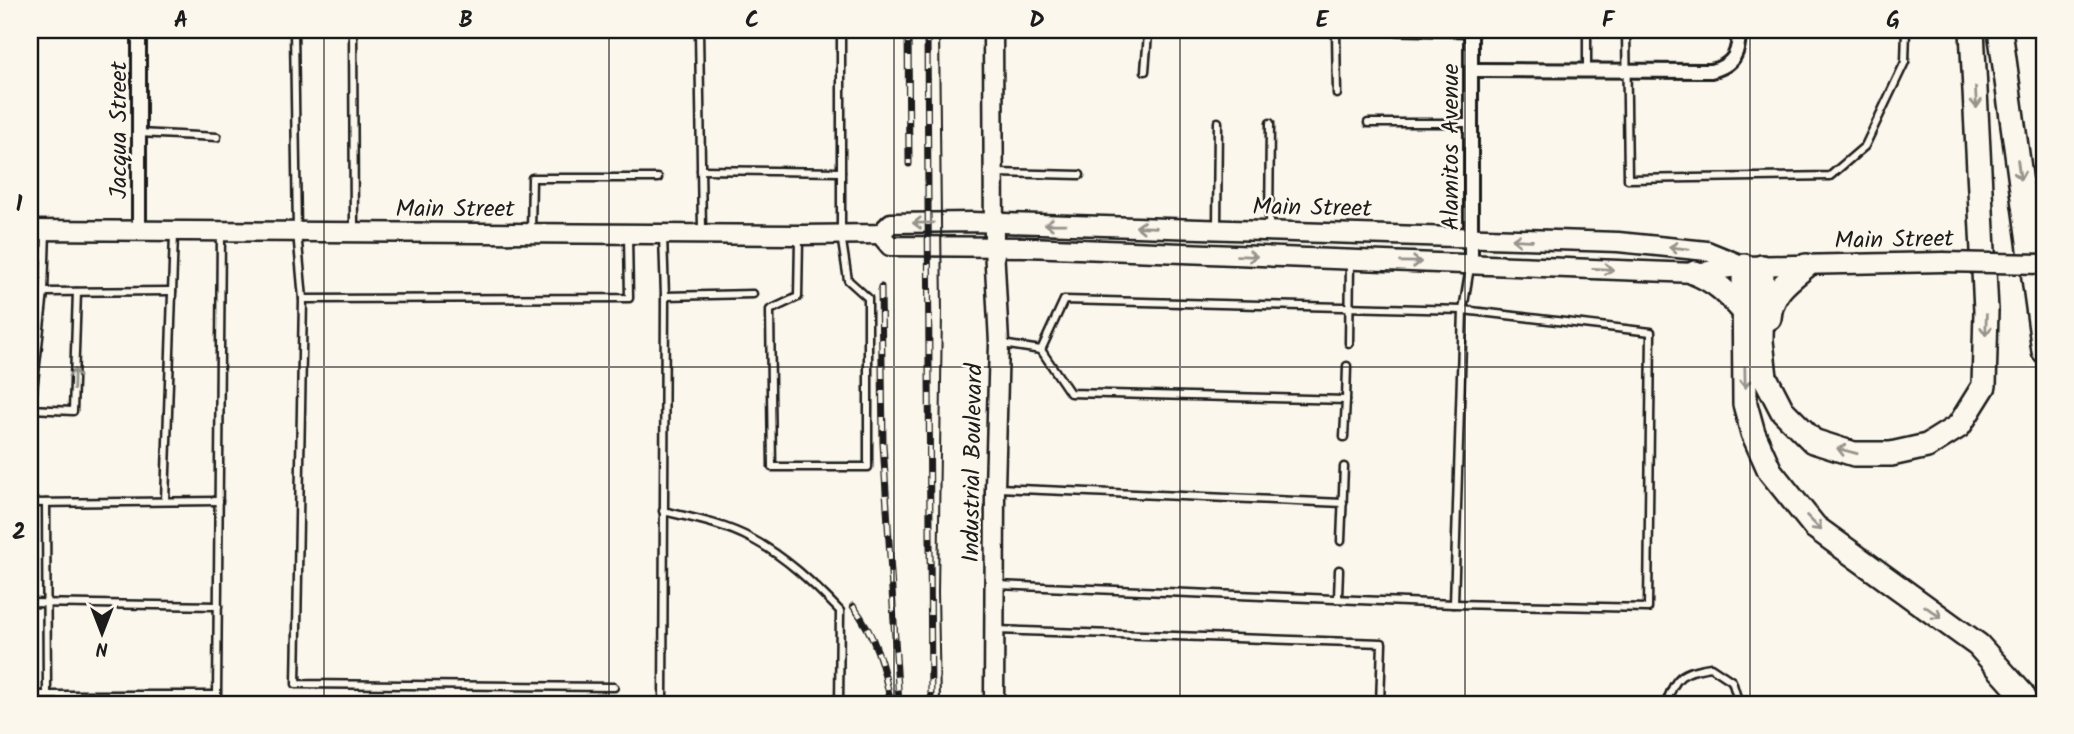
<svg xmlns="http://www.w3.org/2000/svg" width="2074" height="734" font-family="Kalam,sans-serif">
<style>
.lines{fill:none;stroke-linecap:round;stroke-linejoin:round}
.lane-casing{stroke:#1c1c1c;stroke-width:11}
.street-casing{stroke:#1c1c1c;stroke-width:18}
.secondary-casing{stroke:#1c1c1c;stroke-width:23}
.highway-casing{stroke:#1c1c1c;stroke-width:28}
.lane{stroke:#fbf7ec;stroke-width:6}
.street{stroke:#fbf7ec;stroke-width:12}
.secondary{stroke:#fbf7ec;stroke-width:18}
.highway{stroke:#fbf7ec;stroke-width:23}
.tram{stroke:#1c1c1c;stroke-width:2}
.rail-casing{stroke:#1c1c1c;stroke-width:7}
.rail{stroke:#fbf7ec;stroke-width:4.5;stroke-dasharray:13;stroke-linecap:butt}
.secondary-bridge-casing{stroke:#1c1c1c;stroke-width:23;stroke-linecap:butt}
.secondary-bridge{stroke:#fbf7ec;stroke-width:18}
.oneway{stroke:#97948e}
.grid{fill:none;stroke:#1c1c1c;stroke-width:2;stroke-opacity:0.55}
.labels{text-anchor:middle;stroke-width:5;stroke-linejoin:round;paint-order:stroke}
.street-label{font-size:24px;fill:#1c1c1c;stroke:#fbf7ec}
.neatline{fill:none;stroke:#1c1c1c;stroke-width:2.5}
.grid-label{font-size:23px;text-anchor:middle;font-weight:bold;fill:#1c1c1c}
</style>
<rect width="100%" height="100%" fill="#fbf7ec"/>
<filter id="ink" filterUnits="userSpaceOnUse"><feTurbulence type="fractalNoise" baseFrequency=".0143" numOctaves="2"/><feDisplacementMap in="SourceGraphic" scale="14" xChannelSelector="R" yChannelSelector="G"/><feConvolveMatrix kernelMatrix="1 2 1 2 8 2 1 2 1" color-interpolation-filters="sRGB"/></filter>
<g filter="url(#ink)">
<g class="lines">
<defs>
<g id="lane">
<path d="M294,30l3,202 6,67 326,-1 -1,-64"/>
<path d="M353,30l1,200"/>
<path d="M699,30l3,201"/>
<path d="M1335,30l1,1 1,63"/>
<path d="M1587,30v41"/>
<path d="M1626,30l2,149 202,-3 35,-30 40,-84 1,-32"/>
<path d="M1375,31l96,2"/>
<path d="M1145,71l3,-37 8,-4"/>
<path d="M1368,123h103"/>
<path d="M139,133l78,4"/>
<path d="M701,170l140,2"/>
<path d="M996,173l84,2"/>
<path d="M1217,227l1,-105"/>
<path d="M1269,229l1,-106"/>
<path d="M46,231l-2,61 128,-1"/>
<path d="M531,232l1,-54h126"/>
<path d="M663,236l2,60 88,-2"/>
<path d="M799,238l-1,59 -28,13 2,157h96v-169l-20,-18 -7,-45v-205"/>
<path d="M44,292l-13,117 42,2 4,-119"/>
<path d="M303,299l-7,385 318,3"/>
<path d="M1349,343l1,-80"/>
<path d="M1041,350l29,43 276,7 -2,37"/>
<path d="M1346,400l1,-34"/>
<path d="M999,488l344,15"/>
<path d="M165,501l9,-267"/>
<path d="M30,503l189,-2"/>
<path d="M46,503l1,192"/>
<path d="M663,511c30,7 61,13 89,28 34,18 61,44 88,72l-1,93"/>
<path d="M1341,541l3,-74"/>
<path d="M997,585l457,19 194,4 3,-276 -188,-22 -399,-10 -23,50 -39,-6"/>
<path d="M1338,598l1,-28"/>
<path d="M30,603l188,3"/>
<path d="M1454,604l9,-294 7,-43"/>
<path d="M996,630l386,13 -2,61"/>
<path d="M30,695h187l4,-462"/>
<path d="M663,704l2,-408"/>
<path d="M1666,704c9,-28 16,-33 45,-37l21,14 7,23"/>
<path d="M1666,704h24"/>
</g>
<g id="street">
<path d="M139,30v201"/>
<path d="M1471,70l240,1c24,-6 28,-19 28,-41"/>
<path d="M1471,264v-234"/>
</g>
<g id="secondary">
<path d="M993,30l1,217 5,96 -4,145 -1,216"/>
<path d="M30,230l772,5 78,-1 11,-11 81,-1 646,20 89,9 37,15"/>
<path d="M880,234l10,12 137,1 668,26 49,-7 199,-4"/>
</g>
<g id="highway">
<path d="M2000,30l44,321"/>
<path d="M1744,266l1,138 8,29 17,38 45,56 163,118 44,49 5,10"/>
<path d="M1762,267l-1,74 4,36 17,33 31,31 41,13h37l36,-8 32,-20 25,-40 2,-75 -14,-281"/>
<path d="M1695,273c21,8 33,21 48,37"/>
<path d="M1769,318c2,-26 18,-37 37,-52"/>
</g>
</defs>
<use href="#lane" class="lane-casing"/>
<use href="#street" class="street-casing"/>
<use href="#secondary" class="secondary-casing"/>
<use href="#highway" class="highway-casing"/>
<use href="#lane" class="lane"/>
<use href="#street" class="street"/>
<use href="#secondary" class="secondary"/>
<use href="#highway" class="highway"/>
<path class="tram" d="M939,30l3,283 -4,279 2,112"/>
<defs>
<g id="rail">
<path d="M908,30l1,134"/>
<path d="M927,30l4,674"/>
<path d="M881,287l2,156 16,261"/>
<path d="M853,606c23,30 31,62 38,98"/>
</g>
</defs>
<use href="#rail" class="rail-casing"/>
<use href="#rail" class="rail"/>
<defs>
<path id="secondary-bridge" d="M1943,262l101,2"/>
</defs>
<use href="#secondary-bridge" class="secondary-bridge-casing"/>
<use href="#secondary-bridge" class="secondary-bridge"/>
</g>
<defs><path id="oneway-shaft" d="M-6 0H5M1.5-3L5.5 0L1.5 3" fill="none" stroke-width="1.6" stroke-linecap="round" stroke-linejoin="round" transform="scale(1.75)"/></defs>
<g class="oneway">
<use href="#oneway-shaft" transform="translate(1976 98) rotate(87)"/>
<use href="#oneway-shaft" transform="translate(2019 170) rotate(82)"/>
<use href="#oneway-shaft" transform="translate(923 223) rotate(179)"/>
<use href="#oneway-shaft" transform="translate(1055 224) rotate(-179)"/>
<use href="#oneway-shaft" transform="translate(1146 227) rotate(-178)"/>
<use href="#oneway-shaft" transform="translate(1522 240) rotate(-178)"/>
<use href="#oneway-shaft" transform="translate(1679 248) rotate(-174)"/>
<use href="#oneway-shaft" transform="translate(1247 256) rotate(2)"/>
<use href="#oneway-shaft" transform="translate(1411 262) rotate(1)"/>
<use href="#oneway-shaft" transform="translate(1603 269) rotate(3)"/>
<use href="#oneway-shaft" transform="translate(1986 325) rotate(92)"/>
<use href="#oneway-shaft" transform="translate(1745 378) rotate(89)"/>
<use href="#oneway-shaft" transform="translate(74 379) rotate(-88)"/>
<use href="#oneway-shaft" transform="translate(1847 451) rotate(-165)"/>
<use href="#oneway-shaft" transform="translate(1814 523) rotate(45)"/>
<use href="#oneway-shaft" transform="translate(1933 612) rotate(36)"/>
</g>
</g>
<path class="grid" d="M324,30v674M609,30v674M894,30v674M1180,30v674M1465,30v674M1750,30v674M30,367h2014"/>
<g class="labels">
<g class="street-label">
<text transform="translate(118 130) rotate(-90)" y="8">Jacqua Street</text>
<text transform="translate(1450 147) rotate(-90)" y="8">Alamitos Avenue</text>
<text transform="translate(1312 207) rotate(1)" y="8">Main Street</text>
<text x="455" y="216">Main Street</text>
<text transform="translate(1894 239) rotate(-1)" y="8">Main Street</text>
<text transform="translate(972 463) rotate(-89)" y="8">Industrial Boulevard</text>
</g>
</g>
<rect width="2074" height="734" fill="none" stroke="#fbf7ec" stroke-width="77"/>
<g transform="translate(102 633) rotate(180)" stroke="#fbf7ec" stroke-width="5" paint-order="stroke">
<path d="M0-5L12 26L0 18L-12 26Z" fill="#1c1c1c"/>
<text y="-10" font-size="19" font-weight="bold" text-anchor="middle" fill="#1c1c1c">N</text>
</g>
<rect x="38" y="38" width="1998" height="658" class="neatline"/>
<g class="grid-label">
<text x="181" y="27">A</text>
<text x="466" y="27">B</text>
<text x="752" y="27">C</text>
<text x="1037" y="27">D</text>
<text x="1322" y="27">E</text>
<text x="1608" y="27">F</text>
<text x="1893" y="27">G</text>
<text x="19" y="211">1</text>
<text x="19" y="539">2</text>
</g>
</svg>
